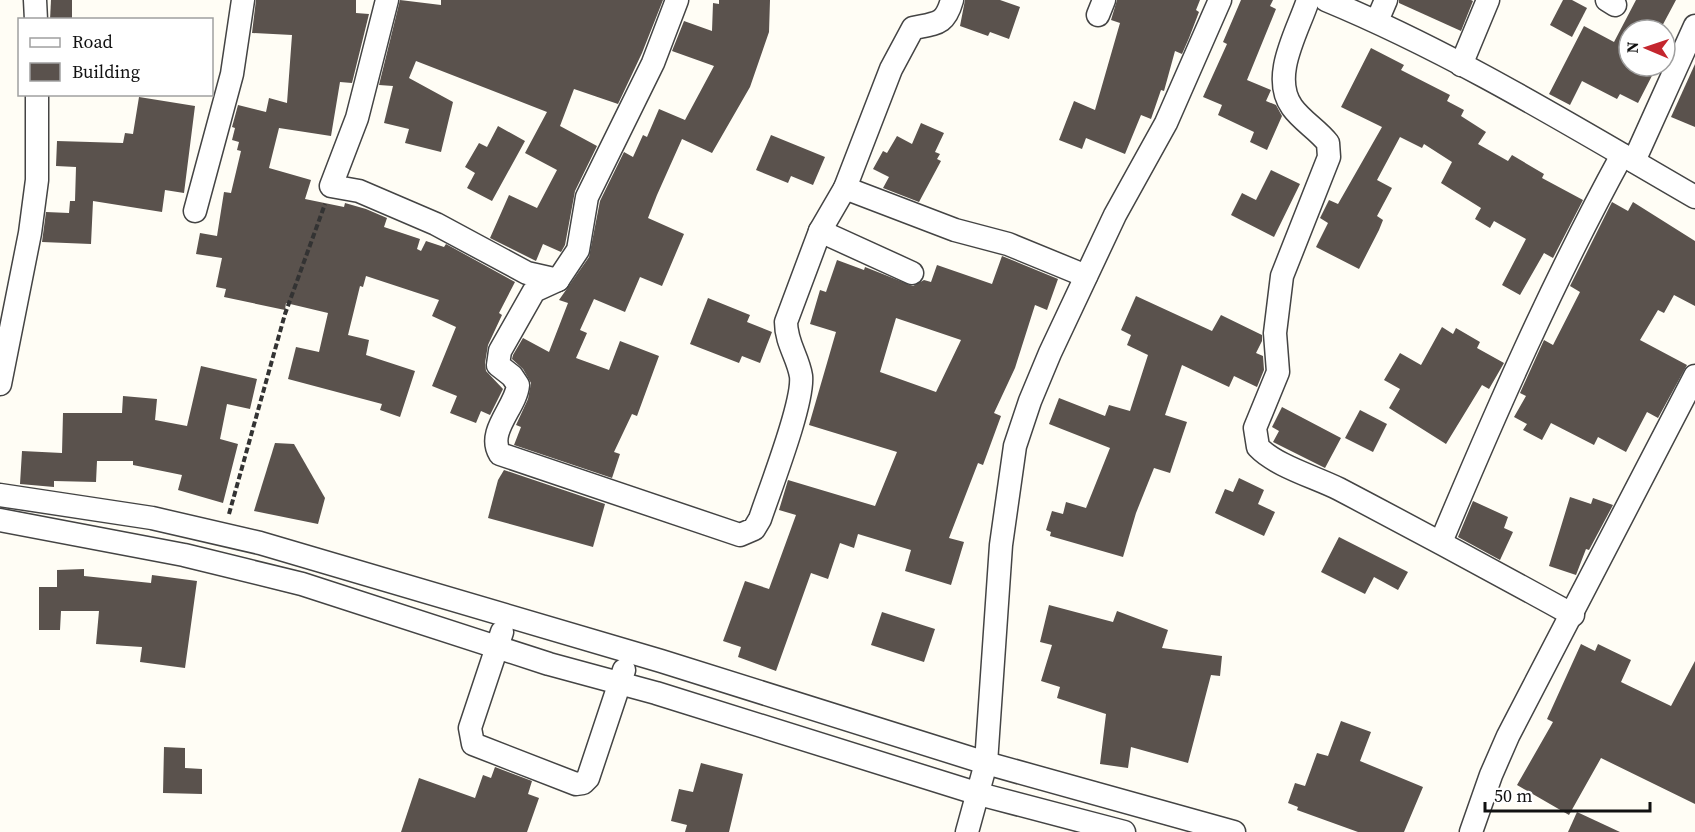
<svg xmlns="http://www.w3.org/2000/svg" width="1695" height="832" font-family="'Source Serif 4',serif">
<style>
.building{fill:#5a524d;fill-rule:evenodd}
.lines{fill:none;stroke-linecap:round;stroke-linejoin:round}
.minor-casing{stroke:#444;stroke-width:25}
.path{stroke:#333;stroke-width:4;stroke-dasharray:6 3;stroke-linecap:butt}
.minor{stroke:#fff;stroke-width:22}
</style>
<rect width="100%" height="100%" fill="#fffdf5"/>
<g class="building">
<path d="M51,0h21v20h-22z"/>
<path d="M256,0h100v13l13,1 -17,69 -12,-1 -9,54 -52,-8 -10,40 42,12 -6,19 39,8 1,-4 21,6 21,9 -3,9 36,12 -3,10 4,2 5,-10 18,6 2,-3 69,38 -16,31 3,2 -14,30 -3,18 1,8 17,18 -13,26 -9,-4 -5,12 -26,-10 7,-17 -25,-10 24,-59 -24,-11 7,-16 -73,-24 -3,11 -3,-1 -12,49 21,5 -3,15 49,16 -15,46 -20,-7 2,-6 -94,-25 8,-32 23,5 9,-39 -42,-10 -1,7 -61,-13 2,-8 -10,-2 6,-29 -26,-4 4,-21 17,3 7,-44 7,1 10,-42 -4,-1 2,-8 -7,-2 3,-12 -3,-1 6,-22 28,7 3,-14 18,5 5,-68 -40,-2z"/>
<path d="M400,0l41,5v-5h222l-21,53 -24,51 -44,-15 -14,37 37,20 -22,45 -10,54 -4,7 -18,-8 -7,17 -46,-23 19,-43 28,13 20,-38 -32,-17 22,-41 -131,-51 -7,17 44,24 -12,50 -36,-9 4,-14 -25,-6 9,-37 -14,-1z"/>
<path d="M719,0h51l-1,32 -19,55 -38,66 -30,-14 -25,56 -9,23 36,16 -22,52 -22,-9 -15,35 -31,-13 -14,31 7,3 -11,25 33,12 11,-29 39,15 -22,60 -5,-2 -18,38 6,2 -8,24 -98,-33 7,-18 -5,-2 12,-26 3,-16 -8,-14 -11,-10 1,-4 10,-17 26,14 19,-49 -9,-3 30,-43 11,-56 24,-49 9,5 10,-22 4,2 12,-28 26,11 29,-54 -42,-15 12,-30 28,10 1,-28 6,1z"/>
<path d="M965,0h35l20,7 -11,32 -19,-7 -2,4 -28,-10z"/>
<path d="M1117,0h83l-4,10 3,2 -10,26 -7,16 -7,-3 -11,40 -3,-1 -10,29 -10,-4 -16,39 -39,-16 -4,11 -23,-9 15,-39 21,9 25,-87 -9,-3z"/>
<path d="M1241,0h32l-3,6 6,3 -29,71 24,10 -5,11 10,4 6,11 -15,34 -17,-8 4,-10 -36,-17 4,-10 -19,-8 24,-53 -4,-2z"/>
<path d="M1399,0h72l2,1 -12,30 -62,-28z"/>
<path d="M1563,0h9l15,8 -15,29 -22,-12z"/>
<path d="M1636,0h40l-16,30h-31v36h28l-19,37 -18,-9 -3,5 -35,-18 -12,24 -21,-11 35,-68 30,16z"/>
<path d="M1371,48l33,17 -3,5 49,25 -3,6 17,9 -3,6 25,16 -8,12 30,17 4,-6 32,19 -2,4 41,22 -30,58 -9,-5 -24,42 -18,-10 24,-46 -32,-18 -4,7 -15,-9 6,-11 -40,-25 11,-21 -28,-18 -2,4 -22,-11 -23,43 15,8 -15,28 6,4 -4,10 -20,39 -43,-22 12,-24 -8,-5 9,-18 9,4 44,-77 -41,-20z"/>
<path d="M1695,64v63l-24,-10z"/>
<path d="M139,97l56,9 -11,87 -19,-3 -3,22 -69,-11 -2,43 -49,-2 4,-30 23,1 1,-12h5l1,-34 -20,-1 1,-25 66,2 2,-10 8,1z"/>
<path d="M921,123l23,10 -9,19 5,2 -3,5 4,2 -22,41 -36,-14 6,-11 -16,-8 10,-18 4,2 10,-17 15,8z"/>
<path d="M498,126l27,15 -33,60 -25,-13 8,-15 -10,-6 14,-24 8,4z"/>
<path d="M771,135l54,22 -12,28 -22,-9 -3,7 -32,-13z"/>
<path d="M1271,170l29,14 -26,53 -43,-22 11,-22 14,7z"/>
<path d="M1612,202l16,9 5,-9 62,39v65l-21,-11 -10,18 -6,-3 -18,30 47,25 -29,53 -11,-6 -21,40 -28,-15 -4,8 -43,-22 -9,17 -19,-10 4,-6 -13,-7 12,-21 -6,-3 24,-53 9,5 27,-53 -10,-6z"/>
<path d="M1002,256l56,23 -11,31 -12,-5 -20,63 -21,45 7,3 -18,49 -5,-2 -29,75 15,4 -13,43 -46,-14 6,-21 -53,-16 -4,14 -14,-5 -12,36 -17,-6 -35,98 -38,-14 3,-10 -18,-6 22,-60 24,8 27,-74 -17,-5 9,-30 87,26 22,-54 -88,-27 27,-93 -26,-8 10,-34 6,2 11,-32 27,10 1,-3 48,19 11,-6 7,2 6,-17 55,19zM896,318l65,22 -25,52 -56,-20z"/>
<path d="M1136,296l76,35 9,-16 41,20v6l-6,12 7,3 1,14 -7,17 -23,-11 -5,11 -47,-22 -17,50 22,7 -17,51 -16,-5 -18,45 -13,44 -73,-21 1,-4 -5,-2 6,-19 11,3 3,-12 20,6 24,-60 -61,-24 10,-26 46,18 4,-11 21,6 18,-56 -21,-10 4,-10 -10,-5z"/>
<path d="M708,298l42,17 -3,7 25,10 -12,31 -18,-7 -3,7 -49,-19z"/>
<path d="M1442,327l11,7 3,-6 24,14 -3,6 27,15 -15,26 -7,-4 -36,59 -57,-36 11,-19 -16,-9 16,-27 21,12z"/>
<path d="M201,366l56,13 -7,30 -23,-5 -7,35 18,5 -15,59 -45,-13 4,-15 -49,-10v-4h-36l-1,21 -42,-1v6l-34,-3 2,-33 40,2 1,-40h59l1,-17 34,3 -2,21 32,6z"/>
<path d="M1282,407l59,31 -16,30 -52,-26 6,-11 -7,-4z"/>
<path d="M1360,410l27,14 -14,28 -28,-14z"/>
<path d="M275,443l19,1 31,54 -7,26 -64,-13z"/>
<path d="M504,470l101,34 -12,43 -105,-29 10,-38z"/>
<path d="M1239,478l25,12 -6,14 17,8 -11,24 -49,-23 10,-24 8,3z"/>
<path d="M1570,497l21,7 2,-6 20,7 -24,45 -3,-1 -10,26 -27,-9z"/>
<path d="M1473,501l35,16 -4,11 9,4 -13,28 -42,-23z"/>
<path d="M1339,537l69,35 -10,18 -24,-13 -9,17 -44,-22z"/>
<path d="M84,569v7l67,7 1,-8 45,6 -12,87 -45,-6 2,-15 -46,-3 3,-33h-38l-1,19h-21v-43h18v-17z"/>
<path d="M1049,605l64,17 4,-11 51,19 -6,18 60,8 -2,20 -9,-1 -23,88 -57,-16 -3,21 -28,-4 6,-50 -49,-16 3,-11 -19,-6 11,-36 -12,-3z"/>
<path d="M882,612l53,17 -11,33 -53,-17z"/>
<path d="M1581,644l14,7 3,-7 33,16 -10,22 50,24 24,-45v143l-94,-46 -32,57 -52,-30 36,-63 -6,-3z"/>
<path d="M1341,721l30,11 -11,29 63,26 -19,45h-46l-61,-22 1,-3 -10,-4 7,-20 10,3 12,-33 11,3z"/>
<path d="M164,747l21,1v20l17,1v25l-39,-1z"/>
<path d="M701,763l42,11 -14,58h-44l2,-7 -16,-4 8,-32 14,3z"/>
<path d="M495,767l37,14 -4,13 11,4 -12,34h-126l18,-54 56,20 8,-23 8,3z"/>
<path d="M1577,812l43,20h-52z"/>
</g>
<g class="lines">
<defs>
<g id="minor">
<path d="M35,0l1,20"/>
<path d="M387,0l-30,118 -26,68 28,5 77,33 91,49 31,7 -24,11 -34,60 -2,14 14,11 6,9c-2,22 -32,47 -18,69l240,81 14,-6 6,-10c10,-30 44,-117 41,-143 -3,-19 -15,-33 -15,-54l34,-91 25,-43 46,-119 22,-41c24,-5 32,-3 39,-28"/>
<path d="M1308,0c-10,31 -38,76 -16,107 10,14 26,23 36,36l1,14 -47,119 -7,57 3,39 -23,56 3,19c18,19 57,30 81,42 78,41 156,83 234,126"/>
<path d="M1326,0c128,53 248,127 369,197"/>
<path d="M1607,0l8,5"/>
<path d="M1098,15l6,-15"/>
<path d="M1377,21l9,-21"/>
<path d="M1461,65l27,-65"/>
<path d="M1634,161l61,-135"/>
<path d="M845,188l110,42 53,14 78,32"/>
<path d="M195,211l37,-137 11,-74"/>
<path d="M820,231l92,42"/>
<path d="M558,280l20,-30 9,-53 66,-134 24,-63"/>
<path d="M0,384l30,-151 7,-53v-86"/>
<path d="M0,495l152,23 108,25 401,118 325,102 248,69"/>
<path d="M0,520l184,35 118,29 247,80 107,29 323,101 145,38"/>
<path d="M1441,542c55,-131 112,-261 181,-387"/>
<path d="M502,632l-32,96 3,16 103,40 7,-1 5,-5 36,-108"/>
<path d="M967,832l19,-69 15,-218 14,-99 15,-45 20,-48 65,-138 51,-92 54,-123"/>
<path d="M1471,832l20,-57 17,-39 187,-360"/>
</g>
</defs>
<use href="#minor" class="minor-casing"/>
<path class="path" d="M229,514l56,-200 40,-110"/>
<use href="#minor" class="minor"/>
</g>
<rect x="18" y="18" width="195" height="78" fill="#ffffff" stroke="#a0a0a0" stroke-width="1.5"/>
<rect x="30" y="38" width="30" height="9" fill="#ffffff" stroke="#a0a0a0" stroke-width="1.5"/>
<text x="72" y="48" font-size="18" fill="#111111">Road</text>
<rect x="30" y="63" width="30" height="18" fill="#5a524d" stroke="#a0a0a0" stroke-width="1.5"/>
<text x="72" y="78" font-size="18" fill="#111111">Building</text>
<g transform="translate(1647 48) rotate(272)"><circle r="28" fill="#ffffff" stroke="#a0a0a0" stroke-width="1.5"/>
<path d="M0-4.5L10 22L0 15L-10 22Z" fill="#c4262e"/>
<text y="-9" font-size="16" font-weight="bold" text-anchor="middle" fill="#111111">N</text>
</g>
<path d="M1485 802v9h165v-9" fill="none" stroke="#111111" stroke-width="3"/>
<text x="1494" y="802" font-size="18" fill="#111111" stroke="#ffffff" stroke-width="4.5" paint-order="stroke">50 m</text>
</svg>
